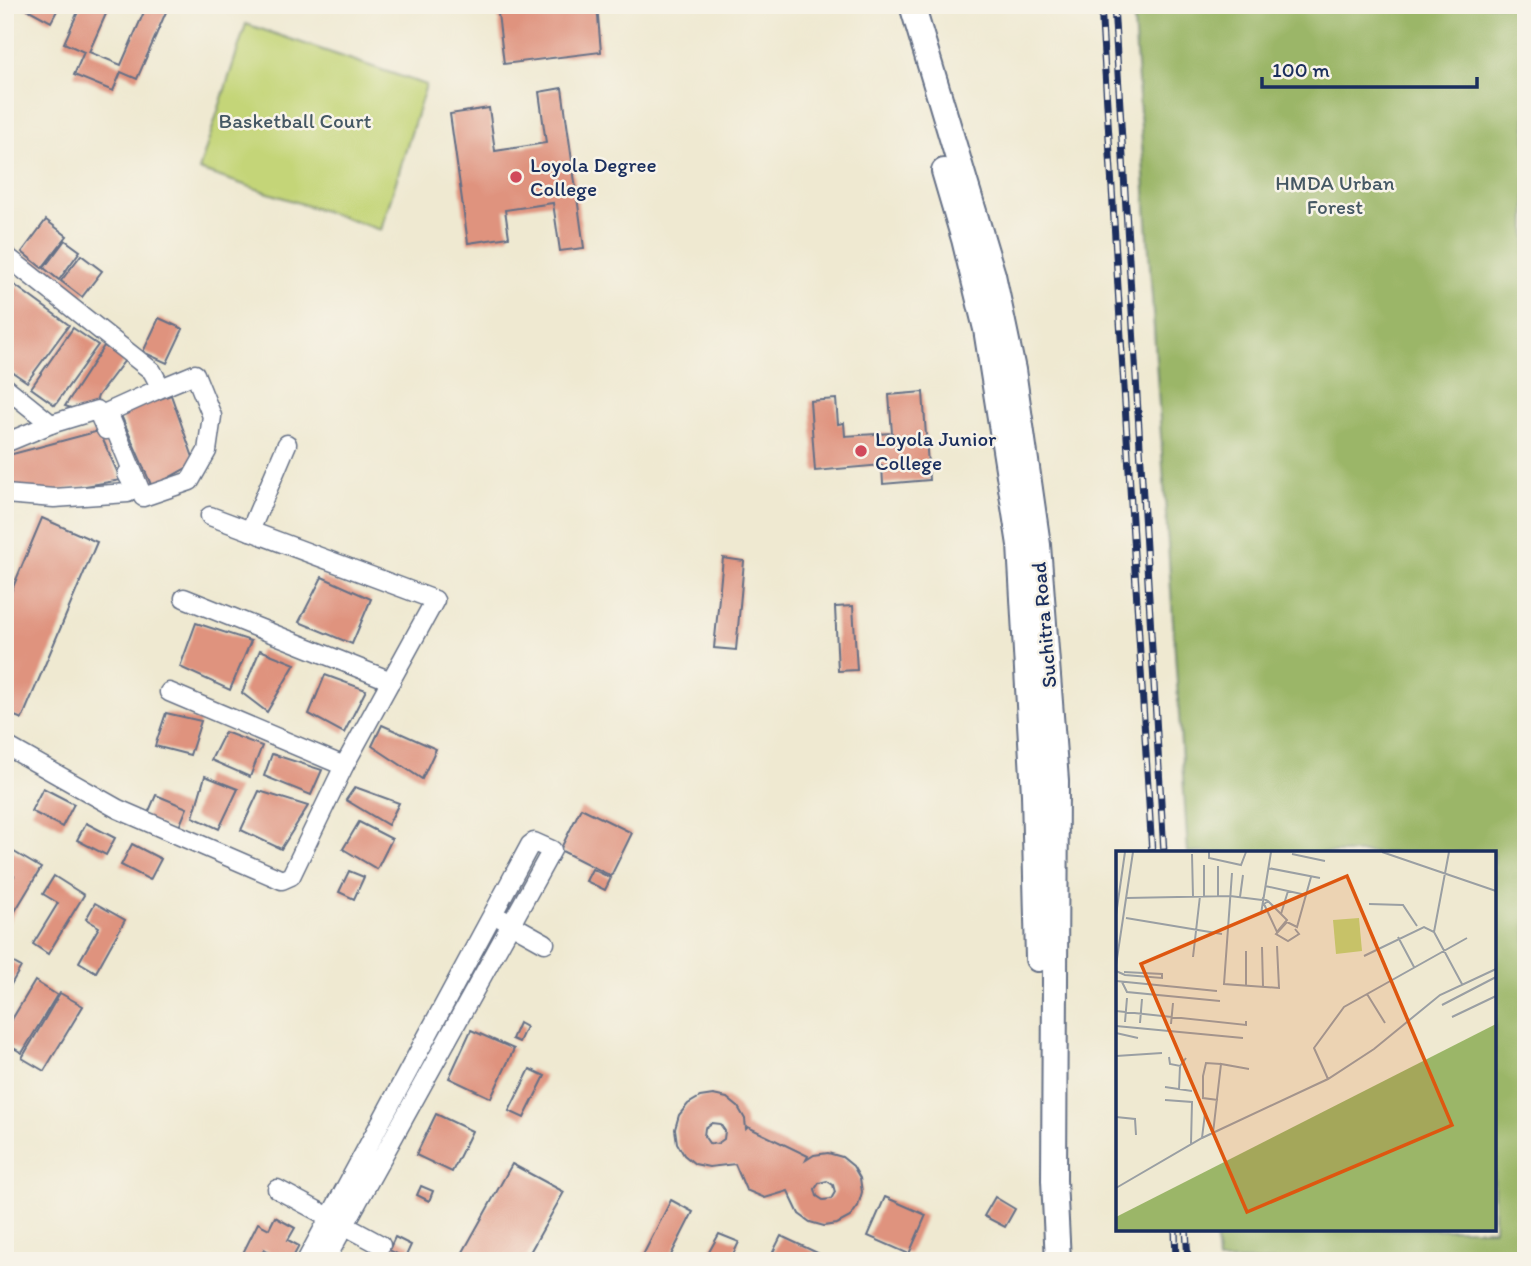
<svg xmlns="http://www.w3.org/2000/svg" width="1531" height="1266" font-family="Itim,sans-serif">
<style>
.green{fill:#c4d578;stroke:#70826b;stroke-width:2}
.forest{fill:#9bb668;stroke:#5b7263;stroke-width:2}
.building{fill:#df937e;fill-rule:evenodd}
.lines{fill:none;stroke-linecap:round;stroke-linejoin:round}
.minor-casing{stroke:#657086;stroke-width:21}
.secondary-casing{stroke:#657086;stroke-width:28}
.minor{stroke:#fff;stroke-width:18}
.secondary{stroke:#fff;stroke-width:24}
.rail-casing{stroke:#1b2f5e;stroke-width:7}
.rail{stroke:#f7f3e8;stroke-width:4.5;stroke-dasharray:13;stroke-linecap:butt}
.poi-dot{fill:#d1495b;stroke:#f7f3e8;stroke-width:2.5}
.labels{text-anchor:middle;stroke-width:5;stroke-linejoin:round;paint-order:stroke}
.park-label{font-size:21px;fill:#455864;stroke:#f7f3e8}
.poi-label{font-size:21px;fill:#1b2f5e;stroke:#f7f3e8;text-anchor:start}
.street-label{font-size:21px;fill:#1b2f5e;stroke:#f7f3e8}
.inset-road{fill:none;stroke:#9a9fa3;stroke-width:2}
.view{fill:#de5710;fill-opacity:0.15;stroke:#de5710;stroke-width:3.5}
.inset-edge{fill:none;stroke:#1b2f5e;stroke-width:3.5}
</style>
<rect width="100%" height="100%" fill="#f7f3e8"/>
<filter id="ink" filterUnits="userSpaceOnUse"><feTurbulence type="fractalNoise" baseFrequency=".0143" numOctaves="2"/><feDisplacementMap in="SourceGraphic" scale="14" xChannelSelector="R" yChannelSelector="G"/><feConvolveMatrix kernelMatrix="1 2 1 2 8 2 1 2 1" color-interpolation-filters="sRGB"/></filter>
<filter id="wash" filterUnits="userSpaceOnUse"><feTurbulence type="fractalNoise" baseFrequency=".00686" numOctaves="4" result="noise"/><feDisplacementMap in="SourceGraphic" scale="28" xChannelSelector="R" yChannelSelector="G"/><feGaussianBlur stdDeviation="1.57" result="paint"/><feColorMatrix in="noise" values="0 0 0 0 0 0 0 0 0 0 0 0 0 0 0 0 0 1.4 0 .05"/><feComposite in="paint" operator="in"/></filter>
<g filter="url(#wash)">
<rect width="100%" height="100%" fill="#efe9d1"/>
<path class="green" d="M246,24l180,61 -45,145 -182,-60z"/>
<path class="forest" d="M1133,5h393v1256h-308l-3,-32h279v-376h-306z"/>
<g id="blocks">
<g class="building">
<path d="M20,5h40l-9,17z"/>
<path d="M81,5h29l-21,47 32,13 26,-60h22l-32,74 -16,-7 -8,19 -39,-16 10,-23 -20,-9z"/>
<path d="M497,5h100l4,47 -97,12z"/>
<path d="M562,88l22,160 -24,3 -7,-48 -48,7 4,27 -41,6 -18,-129 39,-6 6,43 51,-8 -7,-51z"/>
<path d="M46,220l21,16 -25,32 -20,-16z"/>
<path d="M65,240l15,11 -21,29 -15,-12z"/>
<path d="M81,255l21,16 -20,26 -21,-16z"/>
<path d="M5,278l64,47 -42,57 -22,-15z"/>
<path d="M159,318l24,11 -16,34 -24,-11z"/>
<path d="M73,328l25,17 -43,60 -24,-17z"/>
<path d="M104,346l21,14 -27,36 -4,12 -14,3 -15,-5z"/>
<path d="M923,392l6,88 -46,4 -1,-19 -67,6 -5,-70 26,-2 2,25 6,-1 1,13 47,-3 -3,-38z"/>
<path d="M171,395l24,68 -43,24 -32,-74z"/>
<path d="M99,431l22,49 -71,12 -45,-5v-31z"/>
<path d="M42,518l55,24 -75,177 -17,-7v-106z"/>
<path d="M723,558l21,3 -8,89 -22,-2z"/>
<path d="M322,577l49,22 -19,45 -53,-22z"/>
<path d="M853,606l4,64 -19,1 -3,-64z"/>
<path d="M196,623l55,18 -21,49 -50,-23z"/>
<path d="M260,650l35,14 -28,48 -25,-19z"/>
<path d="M325,675l41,15 -22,43 -35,-19z"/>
<path d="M166,713l35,8 -11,34 -35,-9z"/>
<path d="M382,725l54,24 -14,30 -50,-33z"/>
<path d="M225,732l37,14 -12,31 -39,-17z"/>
<path d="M272,754l50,16 -11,25 -47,-19z"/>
<path d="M205,776l33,13 -19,40 -26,-12z"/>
<path d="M355,787l44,16 -11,22 -42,-25z"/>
<path d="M43,788l31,16 -12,23 -31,-16z"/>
<path d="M259,791l49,15 -27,43 -40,-19z"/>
<path d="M156,795l31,13 -10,24 -31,-14z"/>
<path d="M581,808l51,25 -21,43 -51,-26z"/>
<path d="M359,822l33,17 -15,30 -34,-20z"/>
<path d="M86,823l29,15 -9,17 -29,-15z"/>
<path d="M132,844l29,15 -11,21 -29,-15z"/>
<path d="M9,849l32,19 -36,60v-38l9,-14 -9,-5v-16z"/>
<path d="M592,869l19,9 -6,12 -19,-9z"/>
<path d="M349,871l15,6 -10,22 -15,-7z"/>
<path d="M54,876l30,19 -36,59 -15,-10 25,-41 -15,-9z"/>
<path d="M95,903l30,17 -29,52 -17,-10 20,-35 -13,-8z"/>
<path d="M5,958l16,9 -16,28z"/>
<path d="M35,981l22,14 -35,58 -17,-10v-12z"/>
<path d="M60,993l23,13 -39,65 -22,-13z"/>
<path d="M519,1023l7,4 -7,15 -7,-3z"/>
<path d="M471,1030l43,19 -23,49 -42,-20z"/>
<path d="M530,1069l15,7 -21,42 -15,-7z"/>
<path d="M713,1095l14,3 11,9 7,12 1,10 2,-2 60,29 -2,4 8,-5 14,-2 14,4 11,9 7,12 2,14 -4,14 -8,11 -13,7 -13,2 -14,-4 -11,-8 -11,-23 -23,7 -19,-8 -11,-26 -26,3 -14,-3 -11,-9 -7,-12 -2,-14 4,-14 9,-11 12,-7zM712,1123l8,1 5,7 -1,8 -7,5 -8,-1 -5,-7 1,-8zM827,1181l6,4 2,7 -4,7 -8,1 -6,-4 -2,-7 4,-6z"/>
<path d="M436,1114l36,17 -20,41 -36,-17z"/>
<path d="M512,1164l52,28 -39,69h-67z"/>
<path d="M421,1186l12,5 -4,10 -12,-6z"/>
<path d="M885,1197l41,18 -17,39 -41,-18z"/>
<path d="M995,1197l20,12 -10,18 -21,-11z"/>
<path d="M671,1200l22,12 -25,49h-28z"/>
<path d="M275,1217l20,11 -7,12 11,6 -8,15h-20l3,-6 -10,-6 -6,12h-19l19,-38 11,6z"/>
<path d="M719,1234l20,8 -9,19h-26z"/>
<path d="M781,1236l43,20 -2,5h-30l-19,-9z"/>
<path d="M395,1237l16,8 -6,13 -16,-8z"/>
</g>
</g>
</g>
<g filter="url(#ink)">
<use href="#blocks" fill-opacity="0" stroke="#657086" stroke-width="2"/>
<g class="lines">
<defs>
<g id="minor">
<path d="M5,255l147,116 9,17 -53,24 35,85 47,-16 17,-30 5,-35 -17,-42 -34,14"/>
<path d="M5,387l46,37"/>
<path d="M5,443l46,-19 46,-14 9,20"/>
<path d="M5,494l49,4 74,-5 6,-6 -7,-13"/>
<path d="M250,531l37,-87"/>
<path d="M184,598l207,83"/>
<path d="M169,692l175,74"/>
<path d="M5,745l113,64 164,71 9,-4 53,-110 91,-166 -225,-84"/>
<path d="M502,919l43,24"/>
<path d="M277,1189l104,56"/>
<path d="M306,1261l224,-416 4,-3 18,8 -227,411"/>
</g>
<g id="secondary">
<path d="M912,5l81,270 20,95 25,175 18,236 -2,399 4,81"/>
<path d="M944,171l20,68 22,90 34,216 14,249 4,165"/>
</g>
</defs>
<use href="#minor" class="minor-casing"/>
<use href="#secondary" class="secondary-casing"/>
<use href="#minor" class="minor"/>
<use href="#secondary" class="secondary"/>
<defs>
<g id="rail">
<path d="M1101,5l51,848"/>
<path d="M1114,5l50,848"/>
<path d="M1175,1229l1,32"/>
<path d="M1186,1229l2,32"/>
</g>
</defs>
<use href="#rail" class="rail-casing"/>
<use href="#rail" class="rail"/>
</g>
</g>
<g class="poi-dot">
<circle cx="516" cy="177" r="7"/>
<circle cx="861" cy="451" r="7"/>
</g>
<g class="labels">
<g class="park-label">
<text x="295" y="128">Basketball Court</text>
<text x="1335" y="190">HMDA Urban<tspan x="1335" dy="24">Forest</tspan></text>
</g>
<g class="poi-label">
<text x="530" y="172">Loyola Degree<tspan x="530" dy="24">College</tspan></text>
<text x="875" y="446">Loyola Junior<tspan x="875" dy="24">College</tspan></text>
</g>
<g class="street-label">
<text transform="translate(1044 625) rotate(-95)" y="7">Suchitra Road</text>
</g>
</g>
<g transform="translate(1116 851)">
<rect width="380" height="380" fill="#efe9d1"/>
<path d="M243,67l3,33 -26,3 -3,-34z" fill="#c4d578"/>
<path d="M380,173v206h-380v-13z" fill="#9bb668"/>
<path class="inset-road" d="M93,1v6l32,7 5,-13M266,1l114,39M76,3l1,43M176,3l33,7M88,14v31M102,15v30M152,17l52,10M116,22l-8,111 55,4 -2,-42M149,35l41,9M124,46l3,-22M10,47l104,-2 32,4M146,47l6,3 19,19 -10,12 -13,-28 4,-3M253,53l34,1 14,21M145,63l10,-62M165,63l7,-23M0,64l9,-63M10,67l96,16M179,78l4,5 -11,7 -12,-7 11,-12 10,5 14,-50M318,81l15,-80M282,86l16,30M146,96l1,40M130,100v34M248,105l60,-29 10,5 28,52M77,106l7,-61M0,114l17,-113M0,120l9,4 37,3v-4l-38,-2M0,130l101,10M6,131l5,10 93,9M251,143l18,29M326,154l54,-28M0,160l130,14v-4M336,166l44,-21M9,171l2,-24M24,172l2,-24M55,173l2,-21M0,175l127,12M0,182l22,5M0,205l46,-3M53,206l1,7 10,2 6,-8M212,228l-14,-31 30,-41 123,-69M49,236l27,4M63,239l1,-24M49,249l27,2 -1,42M102,249l-15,-2v-22l3,-13 15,1M0,266l19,2 1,16M97,282l8,-69 28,5M86,287l3,-25M0,337l86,-50 126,-59 46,-30 66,-54 56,-26"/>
<path class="view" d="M231,25l105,249 -205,87 -106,-248z"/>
<rect width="380" height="380" class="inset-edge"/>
</g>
<rect width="1531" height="1266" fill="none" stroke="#f7f3e8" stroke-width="28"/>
<path d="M1262 77v10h215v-10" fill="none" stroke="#1b2f5e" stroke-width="3.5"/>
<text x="1272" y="77" font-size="21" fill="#1b2f5e" stroke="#f7f3e8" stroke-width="5" paint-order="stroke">100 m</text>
</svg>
